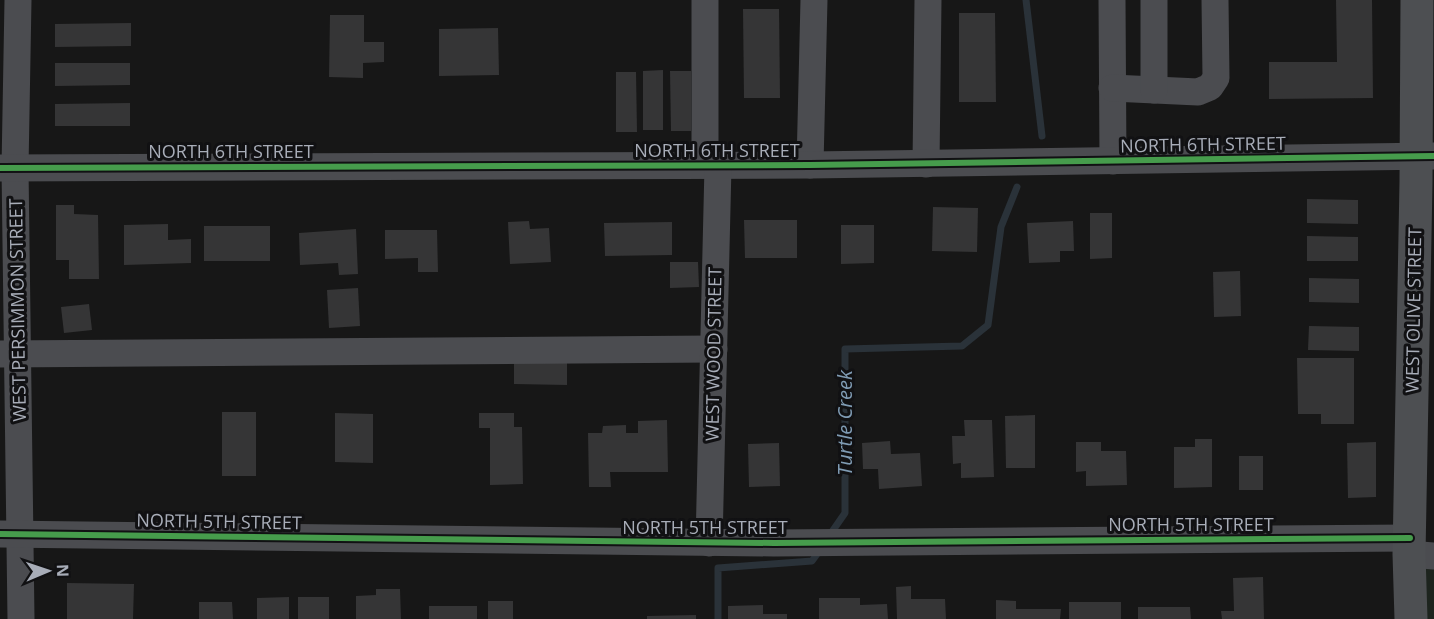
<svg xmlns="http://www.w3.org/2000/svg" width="1434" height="619" font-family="'Open Sans',sans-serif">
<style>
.green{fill:#1d241e}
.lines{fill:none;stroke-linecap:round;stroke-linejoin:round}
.stream{stroke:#2a3239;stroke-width:7}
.building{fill:#353536}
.minor{stroke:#4b4c50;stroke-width:27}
.major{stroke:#4d4f52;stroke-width:33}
.cycleway-casing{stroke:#111113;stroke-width:10}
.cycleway{stroke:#469c4c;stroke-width:6}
.labels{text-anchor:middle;stroke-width:6;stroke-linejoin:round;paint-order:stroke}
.street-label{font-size:18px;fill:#a8adb8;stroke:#111113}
.water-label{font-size:20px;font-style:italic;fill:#7f9bb3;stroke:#111113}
</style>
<rect width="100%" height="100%" fill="#171717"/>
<path class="green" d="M1409,554h25v65h-23z"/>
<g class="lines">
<g class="stream">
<path d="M1026,0l16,136"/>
<path d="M829,536l16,-23v-164l117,-3 26,-21 13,-98 16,-40"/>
<path d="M718,619v-51l94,-7 8,-11"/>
</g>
</g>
<g class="building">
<path d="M1336,0h36l1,98 -104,1v-37h68z"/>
<path d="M743,9h36l1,89h-36z"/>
<path d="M959,13h36l1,89h-37z"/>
<path d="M330,15h34v27h20v20l-21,1v15l-34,-1z"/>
<path d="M131,23v23l-76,1v-23z"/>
<path d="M498,28l1,47 -60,1v-47z"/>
<path d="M55,63h75v22l-75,1z"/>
<path d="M663,70v60h-20v-59z"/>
<path d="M670,71h21v60h-20z"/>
<path d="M616,72h20l1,60h-21z"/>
<path d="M130,103v23h-75v-22z"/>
<path d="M1307,199l51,1v24l-51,-1z"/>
<path d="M56,205h18v9l24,1 1,64h-30v-19h-13z"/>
<path d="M933,207l45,1 -1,44 -45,-1z"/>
<path d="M1090,213h22v45l-22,1z"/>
<path d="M744,220h53v38h-52z"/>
<path d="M529,221l1,8 19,-1 2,34 -41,2 -2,-42z"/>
<path d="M1073,221l1,30h-14v11l-31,1 -2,-40z"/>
<path d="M672,222v33l-67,1 -1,-33z"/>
<path d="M168,224v16l23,-1v24l-67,2v-40z"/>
<path d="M841,225h33v38l-33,1z"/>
<rect x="204" y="226" width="66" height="35"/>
<path d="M356,229l2,45 -19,1 -1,-12 -38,2 -1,-32z"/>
<path d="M385,230h52l1,42h-20v-14l-33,1z"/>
<path d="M1307,236l51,1v24h-51z"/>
<path d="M670,262h28l1,25 -29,1z"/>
<path d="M1240,271l1,45 -27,1 -1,-45z"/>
<path d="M1309,278l50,1v24l-50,-1z"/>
<path d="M358,288l2,38 -31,2 -2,-38z"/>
<path d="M89,304l3,26 -28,3 -3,-26z"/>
<path d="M1309,326l50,1v24l-51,-1z"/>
<path d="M514,358h53v27l-53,-1z"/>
<path d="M1297,358h57v66h-33v-10h-23z"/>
<rect x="222" y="412" width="34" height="64"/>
<path d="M335,413l38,1v49l-38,-1z"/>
<path d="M479,413h35v14h8l1,57 -33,1v-57h-11z"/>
<path d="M1035,415v53h-29l-1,-52z"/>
<path d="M667,420l1,52h-58l1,15h-22l-1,-54h14l1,-7 23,-1v8h12v-12z"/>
<path d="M964,420h28l2,57 -33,1v-15l-8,1 -1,-28h13z"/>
<path d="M1195,439h17v48l-38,1v-41h21z"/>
<path d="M890,441l1,13 29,-1 2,33 -43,3 -1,-20h-15l-1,-26z"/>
<path d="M1076,442h25v9h25l1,34 -41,1v-15l-10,1z"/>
<path d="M1376,442v55l-28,1 -1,-55z"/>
<path d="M779,443l1,43 -31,1 -1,-43z"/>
<rect x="1239" y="456" width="24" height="34"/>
<path d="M1263,577l1,42h-42l-1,-8h13l-1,-33z"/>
<path d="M67,583l67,1 -1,35h-66z"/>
<path d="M911,586v13h34l1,20h-49l-1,-32z"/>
<path d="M376,589h24l1,30h-45v-23l20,-1z"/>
<path d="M289,597v22h-32v-21z"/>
<rect x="298" y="597" width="31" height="22"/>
<path d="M819,598h41v7l27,-1 1,15h-69z"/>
<path d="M996,600l20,1v8h45l-1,10h-64z"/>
<rect x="488" y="601" width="25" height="18"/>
<path d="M199,602h33l1,17h-34z"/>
<rect x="1069" y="602" width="52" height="17"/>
<path d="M763,605v9h24v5h-59v-13z"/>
<rect x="429" y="606" width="48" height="13"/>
<path d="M1138,607h52l1,12h-53z"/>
<path d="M696,615v4h-49v-3z"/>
</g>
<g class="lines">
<g class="minor">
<path d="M18,0l-3,168 6,451"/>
<path d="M1112,0l1,161"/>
<path d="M1112,88l86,4 12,-5 6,-9 -1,-78"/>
<path d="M1154,90v-90"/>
<path d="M926,164l2,-164"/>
<path d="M705,165v-165"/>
<path d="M810,165l4,-165"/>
<path d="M0,168l810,-3 624,-9"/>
<path d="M0,354l714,-5"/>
<path d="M0,534l774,9 636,-5"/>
<path d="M709,543l9,-377"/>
<path d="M1409,554l25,2"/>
</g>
<path class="major" d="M1411,619l-2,-65 7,-372 1,-182"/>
<defs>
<g id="cycleway">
<path d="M0,168l810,-3 624,-9"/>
<path d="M0,534l774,9 636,-5"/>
</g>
</defs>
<use href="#cycleway" class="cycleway-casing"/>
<use href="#cycleway" class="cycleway"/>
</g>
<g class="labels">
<g class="street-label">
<text transform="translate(1203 145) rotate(-1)" y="6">NORTH 6TH STREET</text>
<text x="717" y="157">NORTH 6TH STREET</text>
<text x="231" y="158">NORTH 6TH STREET</text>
<text transform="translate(18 310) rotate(-91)" y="6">WEST PERSIMMON STREET</text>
<text transform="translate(1414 310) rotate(-89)" y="6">WEST OLIVE STREET</text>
<text transform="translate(714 354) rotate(-89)" y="6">WEST WOOD STREET</text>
<text transform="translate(219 522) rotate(1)" y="6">NORTH 5TH STREET</text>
<text x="1191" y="531">NORTH 5TH STREET</text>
<text x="705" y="534">NORTH 5TH STREET</text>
</g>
<g class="water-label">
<text transform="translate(845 423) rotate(-90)" y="7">Turtle Creek</text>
</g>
</g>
<g transform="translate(48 571) rotate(88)" stroke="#111113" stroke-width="4.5" paint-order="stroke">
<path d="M0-4.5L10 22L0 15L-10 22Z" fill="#a8adb8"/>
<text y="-9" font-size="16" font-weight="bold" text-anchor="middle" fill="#a8adb8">N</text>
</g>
</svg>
